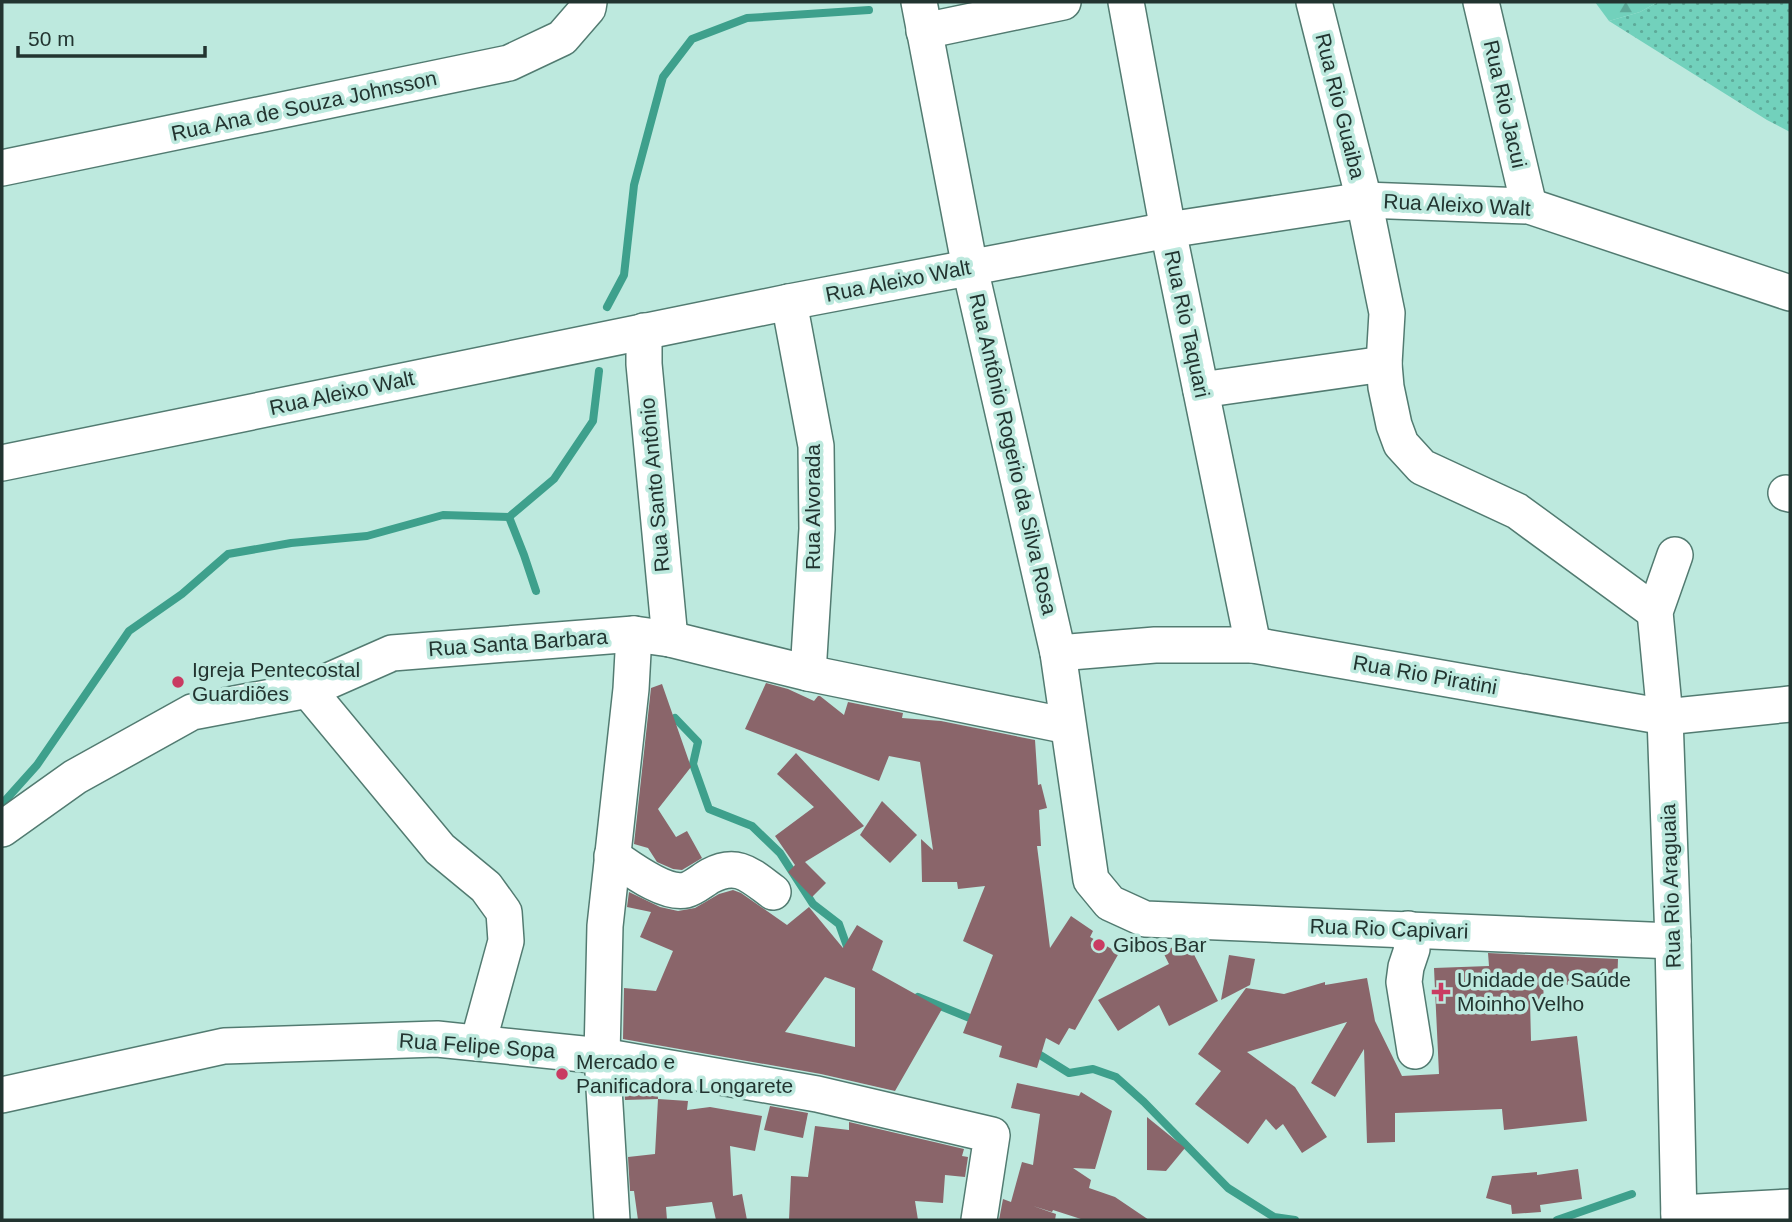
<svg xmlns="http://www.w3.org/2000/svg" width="1792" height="1222" font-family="Arial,sans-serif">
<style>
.grass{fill:url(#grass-dots)}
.forest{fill:url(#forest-firs)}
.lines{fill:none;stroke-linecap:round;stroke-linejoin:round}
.stream{stroke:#3ea08c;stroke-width:8}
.building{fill:#8a656a;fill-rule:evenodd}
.minor-casing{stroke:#527b71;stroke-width:38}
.minor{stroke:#fff;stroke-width:35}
.poi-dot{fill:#c93b62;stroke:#bde9de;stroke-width:2.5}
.labels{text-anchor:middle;stroke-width:7;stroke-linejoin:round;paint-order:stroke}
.street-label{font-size:21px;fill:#223430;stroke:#bde9de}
.poi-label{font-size:21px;fill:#223430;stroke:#bde9de;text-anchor:start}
</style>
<defs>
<pattern id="grass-dots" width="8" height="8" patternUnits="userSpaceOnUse" patternTransform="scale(1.75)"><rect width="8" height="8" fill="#72d1bc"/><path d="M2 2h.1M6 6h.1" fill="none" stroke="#5daa99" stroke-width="1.8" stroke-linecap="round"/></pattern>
<pattern id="forest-firs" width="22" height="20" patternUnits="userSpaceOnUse" patternTransform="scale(1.75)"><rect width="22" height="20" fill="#72d1bc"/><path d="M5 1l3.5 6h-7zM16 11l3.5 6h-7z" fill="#5daa99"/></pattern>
</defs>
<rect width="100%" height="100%" fill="#bde9de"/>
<path class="grass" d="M1658,2h132v130l-23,-12 -158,-99 31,-9z"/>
<path class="forest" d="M1595,2h63l-18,10 -31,9z"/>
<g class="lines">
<g class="stream">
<path d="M607,307l17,-32 10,-90 29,-108 29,-38 55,-21 122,-8"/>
<path d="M509,517l15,38 12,36"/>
<path d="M675,718l23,24 -5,22 16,45 43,17 28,27 33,51 26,20 10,28"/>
<path d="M2,804l35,-39 92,-134 53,-37 46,-40 63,-11 76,-7 76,-21 66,2 45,-38 39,-58 6,-50"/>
<path d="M918,997l59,24"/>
<path d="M1032,1050l37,23 24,-4 23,8 28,25 84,86 46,29 21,3"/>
<path d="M1557,1220l75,-26"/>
</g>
</g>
<g class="building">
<path d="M766,683l22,6 26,12 4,-5h2l24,19 4,-13 55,11 -1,5 39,3 94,19 3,45 3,-1 6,24 -8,2 2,36h-4l13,102 21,-32 22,15 -3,6 29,16 -44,77 -6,-2 -10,17 -13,-7 -9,30 -38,-11 3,-11 -39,-13 30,-78 -30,-14 22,-55 -27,3 -1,-7h-35l-1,-43 12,11 -13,-88 -31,-6 -10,25 -134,-52z"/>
<path d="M662,684l29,83 -33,42 18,28 11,-6 15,27 -20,12 -9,-1 -16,-7 -9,-14 -14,-4 17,-156z"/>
<path d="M796,753l68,73 -59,36 21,21 -14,14 -24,-25 7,-7 -20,-29 39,-29 -37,-33z"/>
<path d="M882,801l35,34 -27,28 -30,-28z"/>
<path d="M733,890l8,3 46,32 22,-18 34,41 14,-23 26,16 -11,29 70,39 -47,82 -74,-17 -198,-35 1,-51 32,3 17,-40 -33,-14 11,-25 -24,-5 2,-15 31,15 18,4 17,-3 24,-14zM825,977l30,11v59l-70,-15z"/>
<path d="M1185,941h2l31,60 -49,25 -10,-21 -41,26 -20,-31 71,-36 -6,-12z"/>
<path d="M1488,953l130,6 -1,27 -74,-2 1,16 -14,1 1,40 46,-5 10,85 -83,9 -2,-21 -107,4v29l-28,1 -3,-94 -29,48 -24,-14 36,-61 -100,30 48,35 32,50 -25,16 -19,-29 -7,6 -10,-11 -18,25 -53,-40 26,-33 -23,-17 48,-66 38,6 41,-12v3l42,-7 8,43 27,55 37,-2 -5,-106 55,-2z"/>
<path d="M1229,955l26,4 -5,26 -29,15z"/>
<path d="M624,1080l33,6 1,13 -33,1z"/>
<path d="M1017,1083l62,13 2,-4 31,19 -17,58 -22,-1 18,12 -2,8 26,9 34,23h-65l-31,-10 -1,2 -19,-6 23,8 -1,6h-56l4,-21 8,3 11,-40 11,3 7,-51 -29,-6z"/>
<path d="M658,1099l30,2 -1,9 23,-3 52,9 -7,35 -25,-5 3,50 9,-2 5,26h-31l-4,-18 -46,5 1,13h-29l-4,-29h-4l-2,-34 27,-3z"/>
<path d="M770,1106l38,7 -5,25 -39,-8z"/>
<path d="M1147,1117l38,31 -19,23 -19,-1z"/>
<path d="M849,1122l115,27 -2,7 6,1 -3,20 -20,-2 -2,28 -28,-2 3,19h-129l2,-44 17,1 7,-51 34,4z"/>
<path d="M1578,1169l4,30 -42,6 1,7 -29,2 -1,-9 -25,-7 6,-22 45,-4v3z"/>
</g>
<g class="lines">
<defs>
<g id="minor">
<path d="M919,2l51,266 88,385 33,227 19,23 35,16 528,22"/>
<path d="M1126,2l42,228 85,415"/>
<path d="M1314,2l50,198 23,113 -3,51 2,23 8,38 7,19 21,23 95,44 138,101"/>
<path d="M1481,2l48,204"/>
<path d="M924,31l139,-29"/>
<path d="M2,168l507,-105 53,-25 26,-30 1,-6"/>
<path d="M789,302l27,144 1,83 -9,144"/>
<path d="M644,331v33l26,275"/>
<path d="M1201,390l183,-26"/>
<path d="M2,463l787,-161 379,-72 196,-30 165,6 261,87"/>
<path d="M1786,493l4,1"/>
<path d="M1675,555l-20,57 10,105 8,224 6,279"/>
<path d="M1058,653l97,-8h98l412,72 125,-13"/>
<path d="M308,690l132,159 46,38 18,25 2,29 -28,102"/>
<path d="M2,829l73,-52 117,-65 116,-22 84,-37 242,-19 36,5 138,34 260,53"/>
<path d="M612,856c18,12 52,39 74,34 8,-2 17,-10 24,-14 28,-15 41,0 63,16"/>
<path d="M1408,929l4,20 -6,18 -2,15 11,69"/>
<path d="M2,1095l222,-49 213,-7 165,17 215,38 175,41 -13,85"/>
<path d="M1679,1213l111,-6"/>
<path d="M612,1220l-10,-164 3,-130 26,-237 3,-55"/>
</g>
</defs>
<use href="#minor" class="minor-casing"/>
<use href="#minor" class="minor"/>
</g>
<g class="poi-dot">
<circle cx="178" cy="682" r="7"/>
<circle cx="1099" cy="945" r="7"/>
<path d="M1437.5 981.5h7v7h7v7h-7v7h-7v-7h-7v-7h7z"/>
<circle cx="562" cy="1074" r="7"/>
</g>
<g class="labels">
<g class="street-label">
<text transform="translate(1505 104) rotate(77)" y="7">Rua Rio Jacui</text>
<text transform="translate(304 106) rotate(-12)" y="7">Rua Ana de Souza Johnsson</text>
<text transform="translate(1340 106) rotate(76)" y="7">Rua Rio Guaiba</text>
<text transform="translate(1457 205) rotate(3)" y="7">Rua Aleixo Walt</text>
<text transform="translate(898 281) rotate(-11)" y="7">Rua Aleixo Walt</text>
<text transform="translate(1187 324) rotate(78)" y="7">Rua Rio Taquari</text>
<text transform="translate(342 393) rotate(-12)" y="7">Rua Aleixo Walt</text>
<text transform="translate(1013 454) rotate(77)" y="7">Rua Antônio Rogerio da Silva Rosa</text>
<text transform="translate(655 485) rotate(-95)" y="7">Rua Santo Antônio</text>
<text transform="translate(813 507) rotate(-90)" y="7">Rua Alvorada</text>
<text transform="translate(518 643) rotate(-4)" y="7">Rua Santa Barbara</text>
<text transform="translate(1425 675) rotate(10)" y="7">Rua Rio Piratini</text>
<text transform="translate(1671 886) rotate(-92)" y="7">Rua Rio Araguaia</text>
<text transform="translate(1389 929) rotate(2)" y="7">Rua Rio Capivari</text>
<text transform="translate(477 1046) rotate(4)" y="7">Rua Felipe Sopa</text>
</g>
<g class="poi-label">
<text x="192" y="677">Igreja Pentecostal<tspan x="192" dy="24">Guardiões</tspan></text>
<text x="1113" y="952">Gibos Bar</text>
<text x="1457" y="987">Unidade de Saúde<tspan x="1457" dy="24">Moinho Velho</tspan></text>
<text x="576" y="1069">Mercado e<tspan x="576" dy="24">Panificadora Longarete</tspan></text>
</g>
</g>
<rect width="1792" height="1222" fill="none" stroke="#223430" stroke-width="7"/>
<path d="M18 46v10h187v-10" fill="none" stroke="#223430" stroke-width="3.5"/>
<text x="28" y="46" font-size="21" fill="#223430" stroke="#bde9de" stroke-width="5" paint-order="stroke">50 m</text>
</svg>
